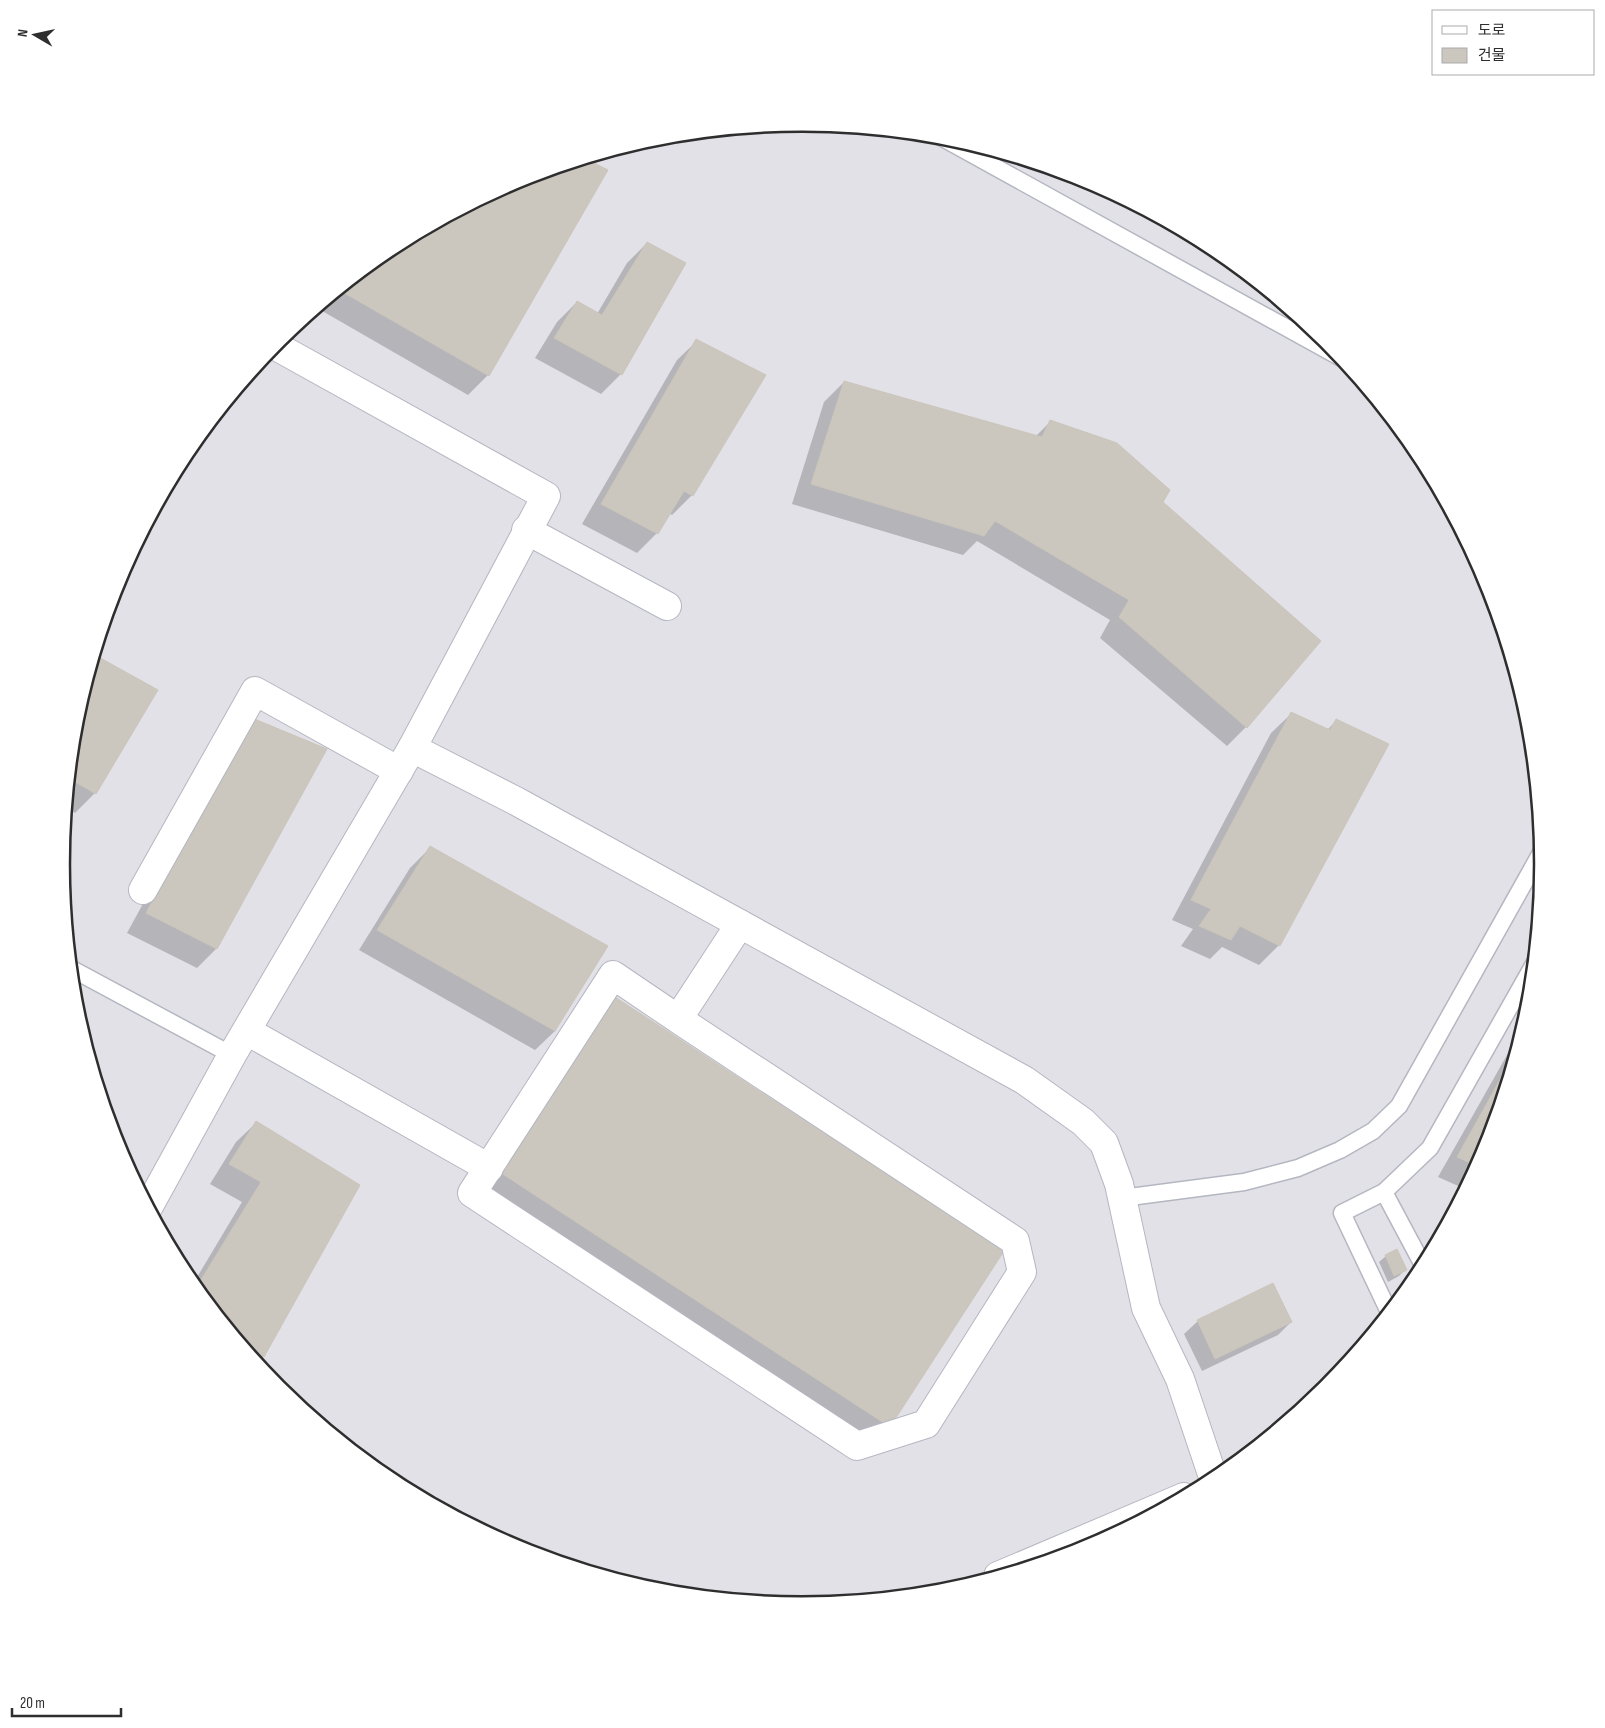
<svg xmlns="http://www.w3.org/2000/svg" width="1605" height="1728" font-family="'Sofia Sans Condensed','Noto Sans KR',sans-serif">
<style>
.industrial{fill:#e3e1e8}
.shadow{fill:#0003}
.building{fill:#cbc7bf;stroke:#cbc5ba}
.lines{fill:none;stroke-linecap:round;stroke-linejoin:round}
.lane-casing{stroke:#b4b7c1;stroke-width:19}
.street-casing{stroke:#b4b7c1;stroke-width:30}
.lane{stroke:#fff;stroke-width:16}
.street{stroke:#fff;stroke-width:28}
.rim{fill:none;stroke:#2e2e2e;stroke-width:2.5}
</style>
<rect width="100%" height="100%" fill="#efe9e1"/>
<circle class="industrial" cx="802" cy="864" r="739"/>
<g class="shadow">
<path d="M585,159l21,12 -118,204 -20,20 -151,-87 74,-60 128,-69z"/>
<path d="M647,243l-26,131 -20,20 -66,-36 22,-36 20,-20 20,12 30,-51z"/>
<path d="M697,341l-5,154 -20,20 -3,-2 -12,20 -20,20 -55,-29 95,-164z"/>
<path d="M844,382l191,55 15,-15 112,80 84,225 -19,19 -127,-108 10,-18 -133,-79 -14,14 -171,-51 32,-102z"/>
<path d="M95,656v137l-20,20 -8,-5 9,-89z"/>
<path d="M1291,714l36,16 9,-9 -57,224 -20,20 -37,-18 -12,12 -29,-13 12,-17 -21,-9 99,-187z"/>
<path d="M233,739l-17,210 -19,19 -70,-35z"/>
<path d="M430,848l125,183 -20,19 -176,-100 51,-82z"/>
<path d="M612,997l277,429 -25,26 -391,-254z"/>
<path d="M1519,1042l-32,106 -22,41 -27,-12 69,-122z"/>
<path d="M256,1123l102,63 -95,170 -6,6 -64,-78 49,-82 -32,-18 26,-42z"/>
<path d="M1386,1256l19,14 -6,6 -11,6 -9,-20z"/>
<path d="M1273,1285l18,37 -13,13 -76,36 -18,-37 14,-13z"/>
</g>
<g class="building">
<path d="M586,159l22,11 -119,206 -150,-86 52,-42 128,-69z"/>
<path d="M647,242l39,21 -64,112 -68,-37 23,-37 25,14z"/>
<path d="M696,339l70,36 -73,121 -9,-5 -26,43 -57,-30z"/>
<path d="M844,381l198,56 8,-17 67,23 53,47 -7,12 158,139 -74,87 -128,-111 10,-17 -134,-79 -11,15 -173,-52z"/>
<path d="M95,655l63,35 -62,104 -26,-15 6,-60z"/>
<path d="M1291,712l39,18 6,-11 53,25 -109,202 -40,-20 -9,14 -32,-14 12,-17 -20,-9z"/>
<path d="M252,718l75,31 -110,200 -71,-36z"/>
<path d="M430,846l178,100 -53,85 -178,-101z"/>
<path d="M612,995l392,256 -114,176 -392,-256z"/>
<path d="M1517,1049l-30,99 -10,18 -20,-9z"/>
<path d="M256,1121l104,64 -96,172 -21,-12 -47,-57 65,-106 -32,-18z"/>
<path d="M1397,1249l10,21 -13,6 -9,-21z"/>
<path d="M1273,1283l19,39 -77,37 -18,-39z"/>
</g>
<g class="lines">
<defs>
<g id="lane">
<path d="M939,136l404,223"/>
<path d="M72,969l160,86"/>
<path d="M1384,1192l40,75"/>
<path d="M1122,1198l122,-16 54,-14 42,-18 33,-19 26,-25 143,-255"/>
<path d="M1389,1312l-47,-99 42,-21 46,-44 104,-184"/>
</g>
<g id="street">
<path d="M526,530l141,76"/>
<path d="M412,748l104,53 508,279 59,42 21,21 15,41 27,124 34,71 34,101"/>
<path d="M143,890l112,-199 144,80"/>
<path d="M678,1019l-65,-44 -141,218 385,253 69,-22 96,-152 -7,-31 -337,-222 62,-95"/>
<path d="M247,1031l242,137"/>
<path d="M149,1206l83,-151 180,-307 134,-252 -272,-151"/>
<path d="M998,1576l186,-79"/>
</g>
</defs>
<use href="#lane" class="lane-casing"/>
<use href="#street" class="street-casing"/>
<use href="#lane" class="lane"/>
<use href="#street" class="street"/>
</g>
<path d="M0 0H1605V1728H0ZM70 864a732 732 0 1 1 1464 0a732 732 0 1 1-1464 0Z" fill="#fff" fill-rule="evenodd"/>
<path class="rim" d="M70 864a732 732 0 1 1 1464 0a732 732 0 1 1-1464 0Z"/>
<rect x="1432" y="10" width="162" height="65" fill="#ffffff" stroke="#ababab"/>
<rect x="1442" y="26" width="25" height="8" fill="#ffffff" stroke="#ababab"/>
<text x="1478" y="35" font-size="15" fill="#2e2e2e">도로</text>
<rect x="1442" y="48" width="25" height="15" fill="#cbc7bf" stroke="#ababab"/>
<text x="1478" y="60" font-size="15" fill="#2e2e2e">건물</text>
<g transform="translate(35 35) rotate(279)" stroke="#ffffff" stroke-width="4" paint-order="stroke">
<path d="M0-4L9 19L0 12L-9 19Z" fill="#2e2e2e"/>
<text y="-8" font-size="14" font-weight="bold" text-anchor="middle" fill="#2e2e2e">N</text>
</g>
<path d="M12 1708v8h109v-8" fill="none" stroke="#2e2e2e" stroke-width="2.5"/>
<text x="20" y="1708" font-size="15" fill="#2e2e2e" stroke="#ffffff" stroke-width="4" paint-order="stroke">20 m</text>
</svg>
